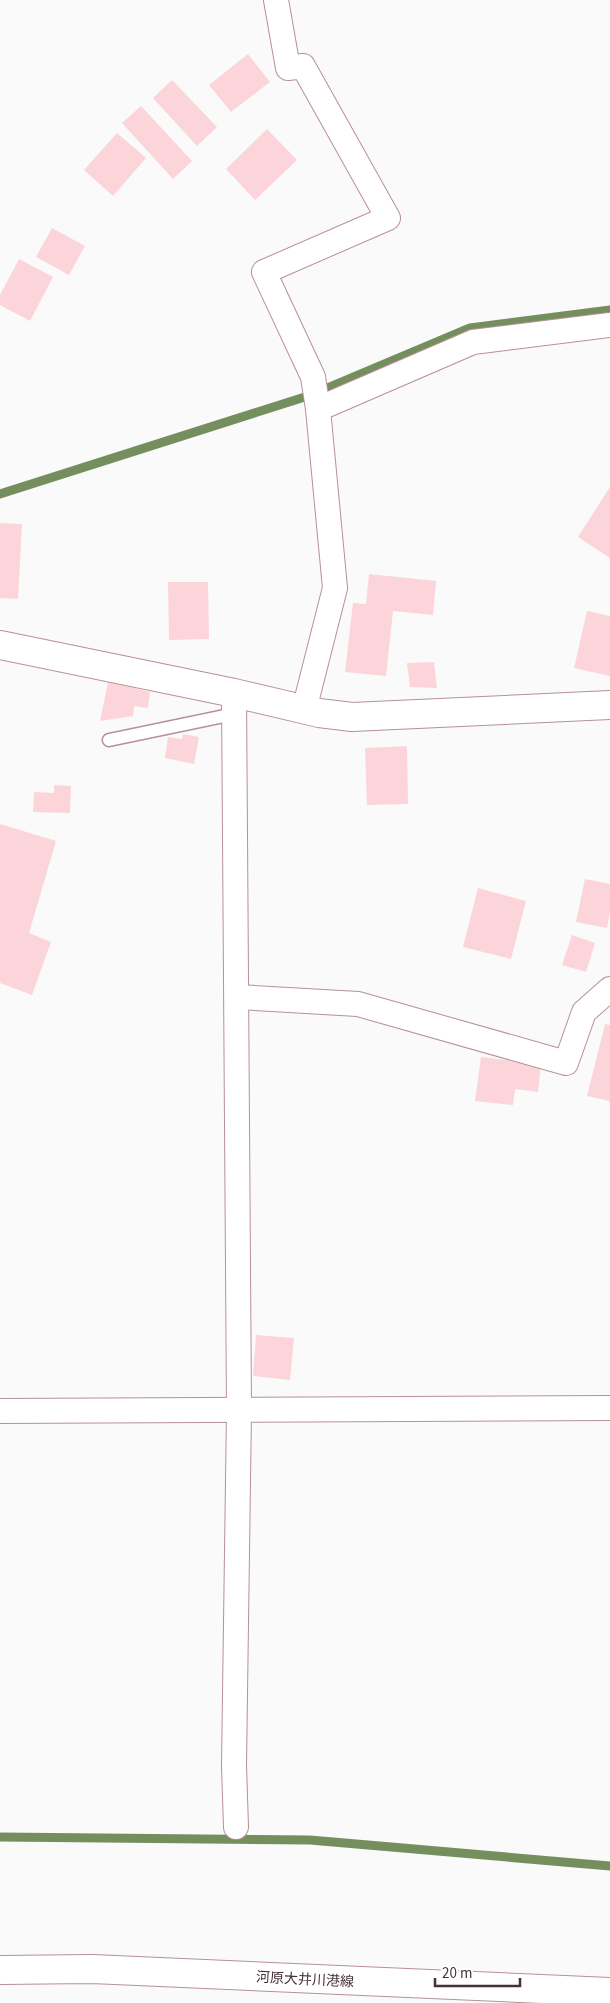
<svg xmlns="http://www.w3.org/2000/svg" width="610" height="2003" font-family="'Source Sans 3','Noto Sans JP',sans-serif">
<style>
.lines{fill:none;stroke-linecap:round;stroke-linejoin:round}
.stream{stroke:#748e5e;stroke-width:9}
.building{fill:#fbd5da}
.lane-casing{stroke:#b89095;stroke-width:15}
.street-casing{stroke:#b89095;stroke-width:26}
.secondary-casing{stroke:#b89095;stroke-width:30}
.lane{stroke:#fff;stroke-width:12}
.street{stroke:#fff;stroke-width:24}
.secondary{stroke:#fff;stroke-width:28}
.labels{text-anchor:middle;stroke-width:5;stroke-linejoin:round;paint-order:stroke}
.street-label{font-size:14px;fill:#443335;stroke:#fff}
</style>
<rect width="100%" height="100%" fill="#fafafa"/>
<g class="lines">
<g class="stream">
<path d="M0,494l311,-99 159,-67 140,-18"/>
<path d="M0,1837l310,3 300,26"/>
</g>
</g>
<g class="building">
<path d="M248,54l22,28 -39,30 -22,-27z"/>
<path d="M172,80l45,47 -20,19 -44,-48z"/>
<path d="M141,106l51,55 -19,18 -51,-56z"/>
<path d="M267,129l30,31 -42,40 -29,-31z"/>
<path d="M117,133l29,25 -33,38 -29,-26z"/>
<path d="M52,228l33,18 -16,29 -33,-18z"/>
<path d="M19,259l34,18 -23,44 -30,-16v-10z"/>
<path d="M610,487v71l-32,-21z"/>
<path d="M0,523l22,1 -4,75 -18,-1z"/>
<path d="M369,574l67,7 -3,34 -40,-4 -7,65 -41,-4 8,-69 13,1z"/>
<path d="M168,582h40l1,57 -40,1z"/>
<path d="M587,611l23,5v60l-36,-8z"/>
<path d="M434,662l3,26 -27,-1 -3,-24z"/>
<path d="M108,682l42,10 -2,16 -14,-2 -1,10 -33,5z"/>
<path d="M183,734l16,3 -5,27 -29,-6 3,-21 14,2z"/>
<path d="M407,746l1,58 -41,1 -2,-57z"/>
<path d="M54,785l17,1 -1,27 -37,-1 1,-20 20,1z"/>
<path d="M0,824l56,17 -27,92 22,9 -19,53 -32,-12z"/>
<path d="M585,879l25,5v28l-3,16 -31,-6z"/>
<path d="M478,888l48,13 -15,58 -48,-12z"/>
<path d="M572,935l23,8 -9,29 -24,-7z"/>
<path d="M605,1024l5,1v76l-23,-5z"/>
<path d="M481,1057l60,7 -3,28 -23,-3 -2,16 -38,-4z"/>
<path d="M256,1335l38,3 -4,42 -37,-4z"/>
</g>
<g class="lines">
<defs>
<path id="lane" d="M109,740l125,-26"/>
<g id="street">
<path d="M276,0l12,68 15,-2 85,152 -124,54 49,105 5,32"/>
<path d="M234,693l5,717 -5,356 2,61"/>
<path d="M304,710l31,-122 -17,-179 155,-67 137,-17"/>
<path d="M237,997l121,7 208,59 18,-51 26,-23"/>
<path d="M0,1411l610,-3"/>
</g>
<g id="secondary">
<path d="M0,645l234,48 85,20 33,4 258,-12"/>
<path d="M0,1970l92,-1 518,23"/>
</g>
</defs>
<use href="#lane" class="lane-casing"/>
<use href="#street" class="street-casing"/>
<use href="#secondary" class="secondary-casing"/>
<use href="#lane" class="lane"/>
<use href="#street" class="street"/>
<use href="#secondary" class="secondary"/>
</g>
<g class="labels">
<g class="street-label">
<text transform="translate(305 1979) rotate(3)" y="5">河原大井川港線</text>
</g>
</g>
<path d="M435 1978v8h85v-8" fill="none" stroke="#443335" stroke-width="2.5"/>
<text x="442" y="1978" font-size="15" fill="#443335" stroke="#ffffff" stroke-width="4" paint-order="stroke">20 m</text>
</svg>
